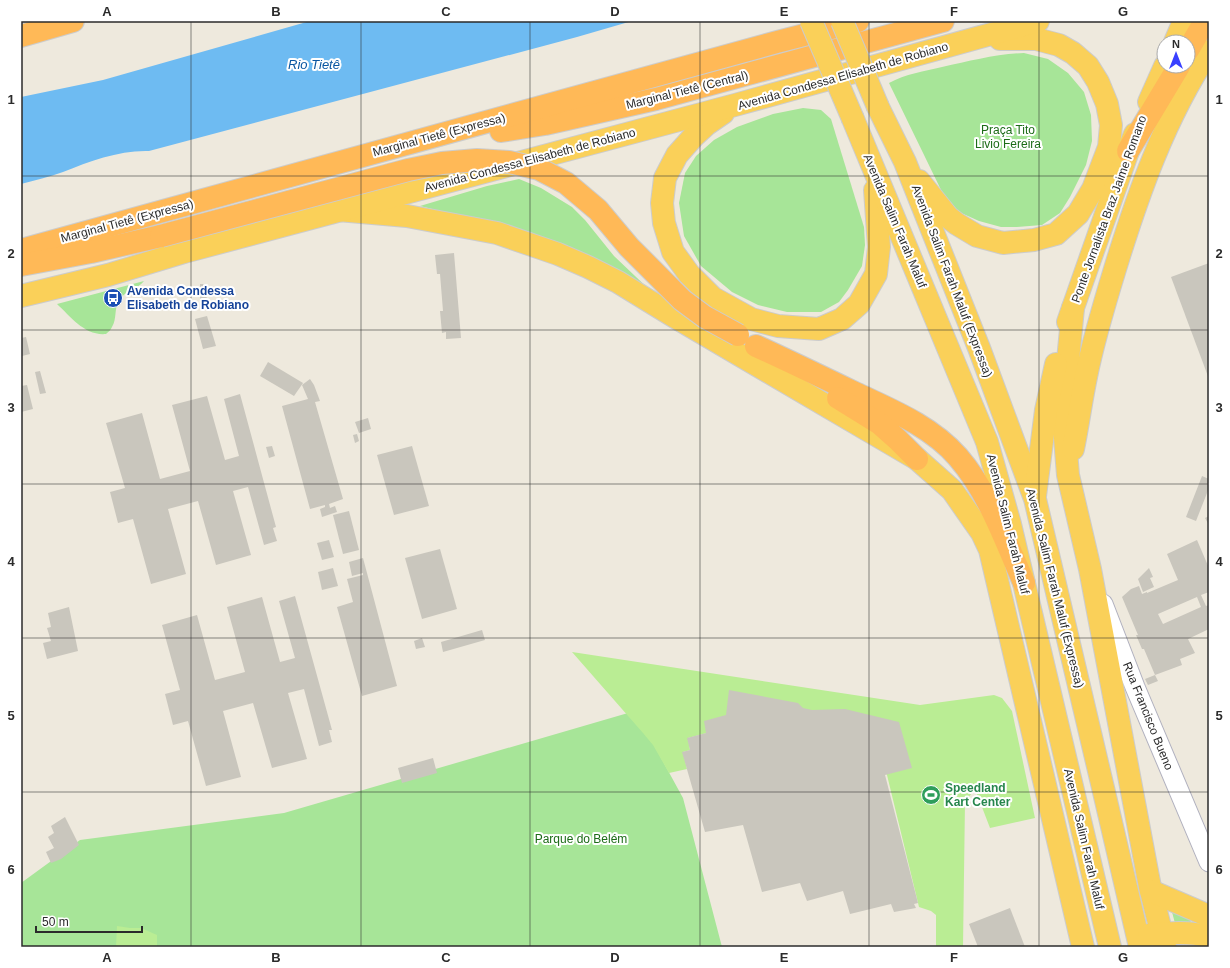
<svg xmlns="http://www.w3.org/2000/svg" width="1230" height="968" font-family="Helvetica,sans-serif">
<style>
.green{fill:#a7e598}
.pitch{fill:#baed94}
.water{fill:#6ebbf2}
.building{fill:#c9c6bd;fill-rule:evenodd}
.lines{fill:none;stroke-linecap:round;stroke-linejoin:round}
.tertiary-casing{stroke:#b1b1bf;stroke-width:21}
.trunk-casing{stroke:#ccc;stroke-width:24}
.motorway-casing{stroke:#ccc;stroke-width:24}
.tertiary{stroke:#fff;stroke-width:19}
.trunk{stroke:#fad059;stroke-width:22}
.motorway{stroke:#ffb957;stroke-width:22}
.trunk-bridge-casing{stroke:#ccc;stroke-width:24;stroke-linecap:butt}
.motorway-bridge-casing{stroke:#ccc;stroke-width:24;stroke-linecap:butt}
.trunk-bridge{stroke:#fad059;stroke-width:22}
.motorway-bridge{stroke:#ffb957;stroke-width:22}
.grid{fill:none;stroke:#2b2b2b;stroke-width:1;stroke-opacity:0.55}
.labels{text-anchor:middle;stroke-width:4;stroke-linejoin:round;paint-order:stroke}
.street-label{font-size:12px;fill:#2b2b2b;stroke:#fff}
.park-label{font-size:12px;fill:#1d6c18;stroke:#fff}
.transit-label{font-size:12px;font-weight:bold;fill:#164399;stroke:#fff;text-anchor:start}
.leisure-label{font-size:12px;font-weight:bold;fill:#27864d;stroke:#fff;text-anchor:start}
.water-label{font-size:13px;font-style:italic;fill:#0a56a1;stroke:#fff}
.neatline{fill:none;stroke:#2b2b2b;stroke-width:1.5}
.grid-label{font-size:13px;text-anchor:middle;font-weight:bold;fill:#2b2b2b}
</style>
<rect width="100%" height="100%" fill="#eee9dd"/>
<g class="green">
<path d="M1024,53l24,6 20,14 16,19 7,23 1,26 -6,24 -16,32 -10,16 -18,12 -25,2h-16l-22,-6 -20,-9 -16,-18 -54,-111c16,-9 36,-12 53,-16 28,-6 54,-13 82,-14z"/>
<path d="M803,108l18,2 10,9 33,108 1,18 -3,21 -14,24 -9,12 -18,10h-34l-29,-7 -26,-13 -31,-26 -17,-30 -5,-33 6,-30 11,-17 18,-16 23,-13 36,-13z"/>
<path d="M519,179l22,9 31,19 13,13 29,36 41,39 -135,-64 -100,-25 67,-20z"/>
<path d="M144,281c-6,8 -19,10 -25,19 -5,8 -2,19 -7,27 -1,3 -4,5 -6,7 -21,2 -35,-17 -49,-30z"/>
<path d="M628,713l26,32 29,53 39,149h-701v-64l59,-43 204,-27z"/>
<path d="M1172,912l18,7 1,4 -15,4z"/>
</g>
<g class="pitch">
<path d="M572,652l348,53 74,-10 8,3 10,13 23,107 -45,10 -15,-39 -10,13 -2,145h-27v-32l-5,-4 -12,-4 -32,-132 -6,-12 -141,-39 -52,14 2,12 -7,2 4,17 -18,4 -16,-28 -10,-12z"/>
<path d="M117,926l13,2h11l16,7v12h-41z"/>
</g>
<path class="water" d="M310,21h322l-55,16 -428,114c-29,-1 -59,10 -86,21 -14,5 -28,8 -42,12v-87l82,-17z"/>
<g class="building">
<path d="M454,253l7,85 -15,1v-7l-4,1 -2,-22h3l-3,-37h-3l-2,-19z"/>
<path d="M1209,263v116l-38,-102z"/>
<path d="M200,284h6l1,21h-7z"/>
<path d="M207,316l9,30 -13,3 -8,-30z"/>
<path d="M26,337l4,17 -8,2 -1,-18z"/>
<path d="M268,362l35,21 -9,13 -34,-20z"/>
<path d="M40,371l6,22 -6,1 -5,-22z"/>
<path d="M310,379l4,6 6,16 -5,1 28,97 -14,5 1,4 5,-2 2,6 -15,5 -2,-8 5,-2v-2l-15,4 -28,-103 26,-7 -6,-14z"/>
<path d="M27,385l6,24 -12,3v-26z"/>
<path d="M240,394l36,133 -3,1 4,13 -13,4 -16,-58 -15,4 18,64 -35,10 -18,-64 -30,8 18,65 -35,10 -18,-65 -15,4 -8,-31 15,-4 -19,-65 36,-10 18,66 30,-8 -18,-66 35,-9 18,64 14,-4 -15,-57z"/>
<path d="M368,418l3,11 -12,4 -4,-11z"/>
<path d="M357,434l2,7 -4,2 -2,-8z"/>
<path d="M272,446l3,10 -6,2 -3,-11z"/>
<path d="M412,446l17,60 -35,9 -17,-60z"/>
<path d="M1202,476l7,3v9l-13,33 -10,-4z"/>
<path d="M349,511l10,39 -16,4 -10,-39z"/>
<path d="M1209,516v9l-4,-7z"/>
<path d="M329,540l5,17 -12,3 -5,-17z"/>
<path d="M1197,540l12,28v24l-8,3 5,11 3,-1v24l-21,10 7,14 -15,6 2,6 -27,10 3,6 -10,4 -3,-6 10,-4 -11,-26h-2l-6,-14h2l-16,-38 9,-8 8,-3 3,8 5,-2v1l31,-13 -11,-26zM1197,597l4,10 -38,17 -5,-10z"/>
<path d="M440,549l17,60 -35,10 -17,-61z"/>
<path d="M363,558l34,128 -35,10 -25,-89 16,-5 -6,-23 16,-4v-2l-11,3 -3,-14z"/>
<path d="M333,568l5,18 -16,4 -4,-18z"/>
<path d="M1149,568l4,9 -3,1 4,9 -11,5 -5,-13z"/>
<path d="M295,596l37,134h-3l3,12 -13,4 -15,-57 -16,4 19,66 -35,9 -19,-65 -30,8 18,66 -35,9 -18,-65 -15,4 -8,-31 15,-4 -18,-65 35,-10 18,65 30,-8 -18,-65 35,-10 18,65 15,-4 -16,-57z"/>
<path d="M69,607l9,44 -31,8 -4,-16 8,-2 -4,-13 4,-1 -3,-14z"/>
<path d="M482,630l3,10 -42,12 -2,-10z"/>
<path d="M422,638l3,9 -9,2 -2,-8z"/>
<path d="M729,690l69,13 5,5 9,2 33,-1 54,13 13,46 -27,7 33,128 -4,1 2,4 -22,4 -3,-8 -41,10 -7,-23 -36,10 -7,-18 -38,9 -19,-67 -38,7 -23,-80 8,-2 -3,-12 19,-5 -2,-12 22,-6z"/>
<path d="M433,758l4,15 -35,10 -4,-15z"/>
<path d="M65,817l14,28 -18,14 -10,4 -5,-11 8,-4 -6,-11 6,-4 -3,-7z"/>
<path d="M1010,908l15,39h-47l-9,-23z"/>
</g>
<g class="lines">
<defs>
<path id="tertiary" d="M1103,604l32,83 74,175"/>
<g id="trunk">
<path d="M1175,42l9,-21"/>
<path d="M1149,102l16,-36"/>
<path d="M878,107l27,55 74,186 56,151 69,293 36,155"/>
<path d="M723,113l-16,11 -13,12 -17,19 -12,23 -3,25 2,20 9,29 16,22 24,24 38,21 27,7 41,3 23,-10 17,-15 17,-30 3,-27 -4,-57"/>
<path d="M853,119l134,323 23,82 100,423"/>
<path d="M919,181l29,36 9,7 20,12 26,7 31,-3 22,-6 22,-20 15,-25 16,-42 2,-22 -4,-21 -9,-22 -10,-16 -15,-13 -14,-8 -23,-6h-36"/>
<path d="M338,210l69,6 90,17 61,21 30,13 30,15 57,35 242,142 35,31 30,43 8,17 93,397"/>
<path d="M21,296l87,-21 76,-23 551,-147 303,-84"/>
<path d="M1073,308l-10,105 5,62 22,94 60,318 15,60"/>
<path d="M1068,322l60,-171 7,-17"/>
<path d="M1073,449c5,-24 8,-48 13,-72 7,-36 18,-72 29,-108 23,-75 50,-152 94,-218"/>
<path d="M1035,496l11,-86 10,-46"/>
<path d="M1151,891l58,25"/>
<path d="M1149,935c17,-2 43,-4 60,2"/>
</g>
<g id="motorway">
<path d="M21,36l52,-15"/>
<path d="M1188,50l17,-29"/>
<path d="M501,131l44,-7 111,-25 287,-78"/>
<path d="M1128,151l51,-85"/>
<path d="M21,250l756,-208 81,-21"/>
<path d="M21,265l70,-13 70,-16"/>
<path d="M756,346c33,15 66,31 99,47 36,17 76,33 103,64 31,36 47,83 66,126"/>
<path d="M838,398l42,26 18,16 19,19"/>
</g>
</defs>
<use href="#tertiary" class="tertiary-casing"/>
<use href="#trunk" class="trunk-casing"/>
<use href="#motorway" class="motorway-casing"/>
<use href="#tertiary" class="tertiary"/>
<use href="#trunk" class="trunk"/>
<use href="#motorway" class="motorway"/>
<defs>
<g id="trunk-bridge">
<path d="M811,21l42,98"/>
<path d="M842,21l36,86"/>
</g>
<path id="motorway-bridge" d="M161,236l247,-66 34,-7 35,-3 32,2 30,7 27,14 32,27 31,37 53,53 23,17 33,18"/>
</defs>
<use href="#trunk-bridge" class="trunk-bridge-casing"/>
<use href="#motorway-bridge" class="motorway-bridge-casing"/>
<use href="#trunk-bridge" class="trunk-bridge"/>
<use href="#motorway-bridge" class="motorway-bridge"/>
</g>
<path class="grid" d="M191,21v926M361,21v926M530,21v926M700,21v926M869,21v926M1039,21v926M21,176h1188M21,330h1188M21,484h1188M21,638h1188M21,792h1188"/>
<defs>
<symbol id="bus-disc" viewBox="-11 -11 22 22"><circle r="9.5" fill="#1a4fb4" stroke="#fff"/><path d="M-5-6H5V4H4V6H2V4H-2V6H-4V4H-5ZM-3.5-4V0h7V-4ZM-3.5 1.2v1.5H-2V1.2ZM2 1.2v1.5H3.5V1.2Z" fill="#fff"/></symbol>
<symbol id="stadium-disc" viewBox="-11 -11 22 22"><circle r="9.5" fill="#2e9e5b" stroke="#fff"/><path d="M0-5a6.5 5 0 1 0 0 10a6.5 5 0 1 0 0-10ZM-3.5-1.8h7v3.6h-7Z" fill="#fff"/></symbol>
</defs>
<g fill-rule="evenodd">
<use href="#bus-disc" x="102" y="287" width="22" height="22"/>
<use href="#stadium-disc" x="920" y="784" width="22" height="22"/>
</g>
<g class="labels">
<g class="street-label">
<text transform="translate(843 76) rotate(-16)" y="4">Avenida Condessa Elisabeth de Robiano</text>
<text transform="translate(687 90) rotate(-14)" y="4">Marginal Tietê (Central)</text>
<text transform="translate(439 135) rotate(-15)" y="4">Marginal Tietê (Expressa)</text>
<text transform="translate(530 160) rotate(-15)" y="4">Avenida Condessa Elisabeth de Robiano</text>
<text transform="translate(1109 209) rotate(-70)" y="4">Ponte Jornalista Braz Jaime Romano</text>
<text transform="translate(127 221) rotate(-15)" y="4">Marginal Tietê (Expressa)</text>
<text transform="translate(895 221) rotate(67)" y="4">Avenida Salim Farah Maluf</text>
<text transform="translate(952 281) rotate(69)" y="4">Avenida Salim Farah Maluf (Expressa)</text>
<text transform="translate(1008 524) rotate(76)" y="4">Avenida Salim Farah Maluf</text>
<text transform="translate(1055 588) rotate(76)" y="4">Avenida Salim Farah Maluf (Expressa)</text>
<text transform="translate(1148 716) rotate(68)" y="4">Rua Francisco Bueno</text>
<text transform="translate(1084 839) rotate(77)" y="4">Avenida Salim Farah Maluf</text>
</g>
<g class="park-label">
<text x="1008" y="134">Praça Tito<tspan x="1008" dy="14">Livio Fereira</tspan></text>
<text x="581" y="843">Parque do Belém</text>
</g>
<g class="transit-label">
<text x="127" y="295">Avenida Condessa<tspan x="127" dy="14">Elisabeth de Robiano</tspan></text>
</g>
<g class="leisure-label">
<text x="945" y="792">Speedland<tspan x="945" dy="14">Kart Center</tspan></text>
</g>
<g class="water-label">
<text x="314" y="69">Rio Tietê</text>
</g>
</g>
<rect width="1230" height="968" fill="none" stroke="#ffffff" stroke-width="44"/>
<g transform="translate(1176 54)"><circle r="19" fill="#ffffff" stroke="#aaaaaa"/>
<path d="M0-3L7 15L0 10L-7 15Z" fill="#3940ff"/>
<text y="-6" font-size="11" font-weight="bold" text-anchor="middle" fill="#2b2b2b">N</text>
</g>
<path d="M36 926v6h106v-6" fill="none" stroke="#2b2b2b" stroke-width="2"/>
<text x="42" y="926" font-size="12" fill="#2b2b2b" stroke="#ffffff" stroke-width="3" paint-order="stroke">50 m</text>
<rect x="22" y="22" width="1186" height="924" class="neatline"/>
<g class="grid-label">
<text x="107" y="16">A</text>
<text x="276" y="16">B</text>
<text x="446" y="16">C</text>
<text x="615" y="16">D</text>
<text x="784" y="16">E</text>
<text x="954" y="16">F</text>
<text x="1123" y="16">G</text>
<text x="11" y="104">1</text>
<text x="1219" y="104">1</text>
<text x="11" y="258">2</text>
<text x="1219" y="258">2</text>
<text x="11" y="412">3</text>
<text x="1219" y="412">3</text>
<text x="11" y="566">4</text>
<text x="1219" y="566">4</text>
<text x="11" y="720">5</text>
<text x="1219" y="720">5</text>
<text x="11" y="874">6</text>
<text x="1219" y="874">6</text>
<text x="107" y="962">A</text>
<text x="276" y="962">B</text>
<text x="446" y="962">C</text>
<text x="615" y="962">D</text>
<text x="784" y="962">E</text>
<text x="954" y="962">F</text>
<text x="1123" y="962">G</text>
</g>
</svg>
